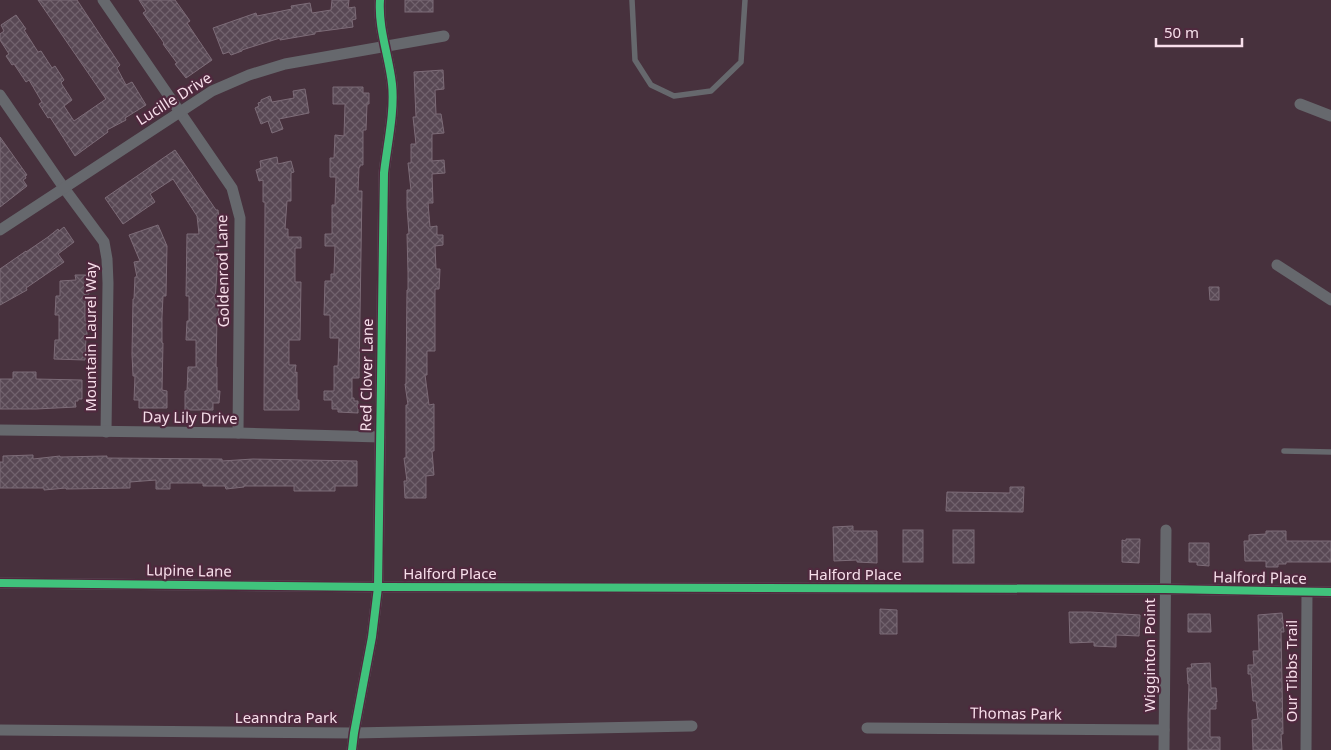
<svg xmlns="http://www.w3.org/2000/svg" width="1331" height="750" font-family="'Noto Sans',sans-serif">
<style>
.building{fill:url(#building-cross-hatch);stroke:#7d6c78}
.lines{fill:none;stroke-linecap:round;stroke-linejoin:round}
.lane{stroke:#66686d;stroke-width:5.5}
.street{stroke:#66686d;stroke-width:11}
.cycleway-casing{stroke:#4f293e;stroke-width:11}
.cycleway{stroke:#40c37c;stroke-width:8}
.labels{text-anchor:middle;stroke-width:4.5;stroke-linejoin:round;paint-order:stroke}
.street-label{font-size:15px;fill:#f7deea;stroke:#4f293e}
</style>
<defs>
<pattern id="building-cross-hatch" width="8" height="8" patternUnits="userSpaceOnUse" patternTransform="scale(1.25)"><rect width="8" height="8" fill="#584854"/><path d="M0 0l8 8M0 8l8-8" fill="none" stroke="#71626d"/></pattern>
</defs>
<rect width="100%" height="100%" fill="#47313d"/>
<g class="building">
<path d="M38,0h39l43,65 -3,3 9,17 6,-3 14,23 -21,13 1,2 -19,10 1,2 -33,24 -25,-39 -2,1 -9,-14 3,-2 -13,-22 -3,2 -12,-18 -2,1 -6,-9 3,-2 -9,-14v-6l4,-3 -3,-6 15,-10 10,14 -2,1 14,22 3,-1 11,17 3,-2 9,14 -3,3 11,17 -8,6 10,15 32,-22z"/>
<path d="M139,0h36l15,21 -3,2 25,37 -26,18 -11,-14 2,-1 -14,-19 1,-1 -21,-30 3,-2z"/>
<path d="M332,0h17l-1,8 7,-1 1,12 -4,1 1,7 -38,5v2l-35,6v-2l-38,12v1l-11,4 -2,-3 -6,2 -10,-26 43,-15 1,3 35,-7 -1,-3 19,-3 2,10 19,-3z"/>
<rect x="405" y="0" width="28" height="12"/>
<path d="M443,70l1,19 -9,1 1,24h5l3,19 -12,1v27l12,-1 1,13 -13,1 1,29h-5l2,24 7,-1v9h6v10l-8,1 1,23h4l-1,20h-4v62h-8v24h-2l4,30 5,-1v47h-2l2,24 -8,1v22h-21l-1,-17h3l-3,-23h2v-53h2l-3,-21h1l1,-94h1v-17l-1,-39h2l-2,-27v-17h4l-3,-27h3v-19h5l-3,-27h3l-2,-45z"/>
<path d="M333,87h30v6h6v11h-2l-1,26h-3v35h-3v2h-1l-1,24h4l-3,187h-7v20h2v3h4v12l-20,-1v-3h-6v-9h-8v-9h10v-25h4l1,-28h-9v-23h-6l1,-34h6v-7h3l1,-28h-10v-12h7v-29h3l1,-28h-6v-19h4l1,-23 9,1 1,-32h-12z"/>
<path d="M305,89l4,24 -30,6 4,10 -11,4 -4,-12 -7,3 -6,-16 4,-2 -1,-3 3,-1v-2l9,-4 2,6 22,-4 -1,-7z"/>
<path d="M0,137l27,38 -2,1 1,2 -3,2 4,6 -27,21z"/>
<path d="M175,150l41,60h2l2,19 -5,72h4l-1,17h-1l-1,49h1v24h3l-1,12h-6v7h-28v-19h2l1,-24h8v-27h-10l1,-19h2v-25h-3l1,-62h12l-2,-18 -24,-37 -23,15 5,8 -32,22 -18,-26z"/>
<path d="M277,157l1,7 13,-3 3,11 -3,1v28h-4l-2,28h3v8h13v11h-6v34h6l-1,58h-11v25h7l-1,8 2,-1v28h2v10h-35l1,-208h-2v-22l-4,1 -3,-11 5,-2 -1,-7z"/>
<path d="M158,225l9,21 -1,50h-3l-1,21v26h1l-1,47 5,1v17h-28v-8h-5l1,-24h-2l-1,-22 1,-55h1l1,-22h2l-3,-15 6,-1 -11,-26z"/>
<path d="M64,227l10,15 -16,12 6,8 -38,26 1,2 -27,15v-36l26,-18v1l22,-15 10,-8 1,2z"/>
<path d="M75,275h13l1,19h-4v27h2v17l-1,-1 -1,23 -31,-1 1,-19h4v-25h-4l1,-19h4v-15l16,-1z"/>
<path d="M1209,287h10v13h-9z"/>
<path d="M13,372h23v7l46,1v19h-4v2h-3l1,6 -40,2h-36v-30h13z"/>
<path d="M33,455v4l27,-3v1l47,-1v2l115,1v2l31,-2 104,2v25h-22v5h-41v-5h-50v1l-18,2 -1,-3h-22v-3h-33v6h-14v-9l-26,2v6l-64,1v-1l-22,2v-2h-44v-26h3v-6z"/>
<path d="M1010,487h14l-1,25 -77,-1 1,-19 63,1z"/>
<path d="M853,526v5h24v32l-20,-1v-2l-23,1 -1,-34z"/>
<rect x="903" y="530" width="20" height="32"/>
<rect x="953" y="530" width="21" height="33"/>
<path d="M1266,531h20v10h45v21h-45v2h-8v3h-12v-6h-21l-1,-20h5v-6l17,-1z"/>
<path d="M1126,539h14l-1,24 -17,-1v-22l4,1z"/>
<path d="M1189,543h20v23l-12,-1v-3h-8z"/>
<path d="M880,609l17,1v24h-17z"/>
<path d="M1069,612h21l50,3 -1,21 -23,-1v12l-22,-1v-4l-24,1z"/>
<path d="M1282,613l2,19h-3l2,102h-2l1,16h-29l-1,-30 6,-1 -2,-18h-3l-2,-27h-3v-9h6l-1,-14h6l-1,-36z"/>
<path d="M1188,614h22l1,18h-23z"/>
<path d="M1210,663l1,25h5l1,14 -1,-1v8h-6v28h10v13h-32v-35l1,-31h-1l-1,-16h5l-1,-4z"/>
</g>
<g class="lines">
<g class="lane">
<path d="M632,0l3,60 16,25 23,11 37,-5 30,-29 4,-62"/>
<path d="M1284,451l47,1"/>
</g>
<g class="street">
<path d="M103,0l129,188 8,30 -2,215"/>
<path d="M0,95l64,93 40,54 3,17 1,24 -2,149"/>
<path d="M1300,104l31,12"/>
<path d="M0,230l212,-139 37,-16 36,-11 159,-28"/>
<path d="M1277,265l54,35"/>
<path d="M0,430l238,3 142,4"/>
<path d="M0,583l378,4 787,2 166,3"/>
<path d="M867,728l297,2"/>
<path d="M0,730l354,3 338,-7"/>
<path d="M352,750l2,-17 18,-96 6,-50 6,-414c3,-27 11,-62 8,-89 -3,-28 -14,-55 -12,-84"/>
<path d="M1164,750l2,-220"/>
<path d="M1306,750l1,-158"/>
</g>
<defs>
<g id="cycleway">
<path d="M0,583l378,4 787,2 166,3"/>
<path d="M352,750l2,-17 18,-96 6,-50 6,-414c3,-27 11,-62 8,-89 -3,-28 -14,-55 -12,-84"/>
</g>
</defs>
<use href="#cycleway" class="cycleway-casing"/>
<use href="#cycleway" class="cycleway"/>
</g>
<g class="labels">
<g class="street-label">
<text transform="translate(174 99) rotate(-32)" y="5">Lucille Drive</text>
<text transform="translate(223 271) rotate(-91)" y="5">Goldenrod Lane</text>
<text transform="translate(91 337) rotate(-90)" y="5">Mountain Laurel Way</text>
<text transform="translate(367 375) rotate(-89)" y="5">Red Clover Lane</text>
<text transform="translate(190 418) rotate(1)" y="5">Day Lily Drive</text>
<text transform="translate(189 571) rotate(1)" y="5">Lupine Lane</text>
<text x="450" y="579">Halford Place</text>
<text x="855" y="580">Halford Place</text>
<text transform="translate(1260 578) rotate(1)" y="5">Halford Place</text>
<text transform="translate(1150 655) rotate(-90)" y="5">Wigginton Point</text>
<text transform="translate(1292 671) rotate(-90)" y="5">Our Tibbs Trail</text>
<text transform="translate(1016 714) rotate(1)" y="5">Thomas Park</text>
<text x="286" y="723">Leanndra Park</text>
</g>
</g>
<path d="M1156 38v8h86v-8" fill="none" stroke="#f7deea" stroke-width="2.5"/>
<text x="1164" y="38" font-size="15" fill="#f7deea" stroke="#4f293e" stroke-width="4" paint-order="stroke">50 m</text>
</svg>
